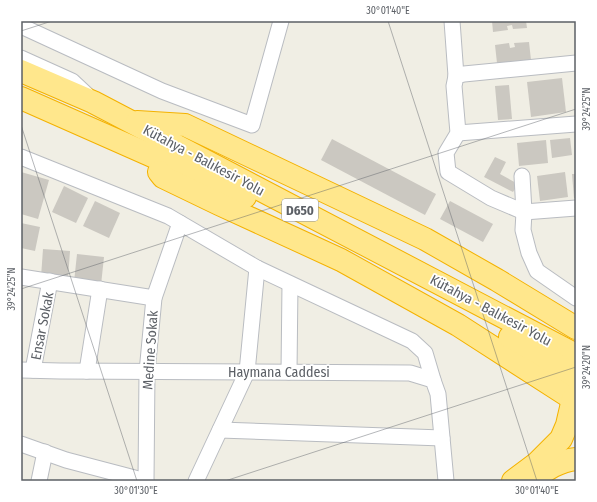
<svg xmlns="http://www.w3.org/2000/svg" width="597" height="502" font-family="'Fira Sans Condensed',sans-serif">
<style>
.building{fill:#cbc8c1}
.lines{fill:none;stroke-linecap:round;stroke-linejoin:round}
.minor-casing{stroke:#b9bcc1;stroke-width:17}
.highway-casing{stroke:#f4b200;stroke-width:24}
.minor{stroke:#fff;stroke-width:15}
.highway{stroke:#ffe78c;stroke-width:22}
.ticks{fill:none;stroke:#5c6066;stroke-width:1;stroke-opacity:0.45}
.labels{text-anchor:middle;stroke-width:3.5;stroke-linejoin:round;paint-order:stroke}
.shield{fill:#fff;stroke:#8d9094;stroke-width:1}
.shield-label{font-size:13px;font-weight:bold;fill:#5c6066}
.street-label{font-size:14px;fill:#5c6066;stroke:#fff}
.neatline{fill:none;stroke:#5c6066;stroke-width:1.5}
.ticks-label{font-size:10px;text-anchor:middle;fill:#5c6066}
</style>
<rect width="100%" height="100%" fill="#f0eee4"/>
<g class="building">
<path d="M492,21h34l1,7 -14,1 -1,-4 -5,1 1,4 -15,2z"/>
<path d="M529,42l2,18 -34,3 -2,-18 14,-2 1,5 5,-1 -1,-4z"/>
<path d="M562,78l4,34 -35,5 -4,-35z"/>
<path d="M509,85l3,34 -14,1 -3,-34z"/>
<path d="M570,138l2,17 -20,3 -2,-18z"/>
<path d="M332,139l104,55 -11,21 -104,-55z"/>
<path d="M546,140l2,23 -29,3 -2,-23z"/>
<path d="M495,157l11,5 -6,12 18,10 -5,8 -29,-15z"/>
<path d="M21,172l28,8 -11,39 -17,-5z"/>
<path d="M565,172l3,25 -28,4 -3,-25z"/>
<path d="M572,174h4v24h-2z"/>
<path d="M64,186l24,12 -12,25 -24,-11z"/>
<path d="M95,201l25,12 -11,25 -26,-12z"/>
<path d="M450,201l43,23 -10,18 -43,-23z"/>
<path d="M21,223l19,4 -5,24 -14,-3z"/>
<path d="M43,249l27,2 -2,28 -27,-2z"/>
<path d="M77,254l27,3 -3,28 -27,-3z"/>
</g>
<g class="lines">
<defs>
<g id="minor">
<path d="M452,21l4,55"/>
<path d="M21,26l141,65 90,34 29,-104"/>
<path d="M21,58l51,23 15,14"/>
<path d="M576,63l-112,11 -8,2 -2,10 4,47 -12,20 2,19 43,26 33,14 52,-4"/>
<path d="M458,133l118,-9"/>
<path d="M21,157l147,59 89,52 155,73 13,12 8,27"/>
<path d="M522,176l2,36 -1,18 6,23 8,18 39,27"/>
<path d="M21,277l133,21"/>
<path d="M21,370l39,1 350,2 23,7 5,14 8,87"/>
<path d="M33,370l17,-89"/>
<path d="M87,371l13,-82"/>
<path d="M289,372l1,-88"/>
<path d="M220,430l222,8"/>
<path d="M21,444l45,16 80,21"/>
<path d="M39,481l6,-29"/>
<path d="M146,481l1,-109 7,-74 26,-75"/>
<path d="M196,481l51,-109 10,-104"/>
</g>
<g id="highway">
<path d="M21,71l72,31 483,253"/>
<path d="M21,98l224,99"/>
<path d="M137,122l48,3 240,114 72,41 79,48"/>
<path d="M159,172l4,5 56,27 122,56 117,65 118,76"/>
<path d="M510,337l24,13 42,27"/>
<path d="M532,480c14,-10 26,-19 44,-21"/>
<path d="M513,481l24,-18 24,-24 6,-14 6,-26"/>
</g>
</defs>
<use href="#minor" class="minor-casing"/>
<use href="#highway" class="highway-casing"/>
<use href="#minor" class="minor"/>
<use href="#highway" class="highway"/>
</g>
<path class="ticks" d="M388,21l149,460M21,31l31,-10M21,125l116,356M21,289l555,-180M225,481l351,-114"/>
<g class="labels">
<rect class="shield" x="282" y="199" width="36" height="22" rx="3"/>
<g class="shield-label">
<text x="300" y="215">D650</text>
</g>
<g class="street-label">
<text transform="translate(204 160) rotate(28)" y="5">Kütahya - Balıkesir Yolu</text>
<text transform="translate(491 310) rotate(28)" y="5">Kütahya - Balıkesir Yolu</text>
<text transform="translate(42 326) rotate(-79)" y="5">Ensar Sokak</text>
<text transform="translate(150 350) rotate(-86)" y="5">Medine Sokak</text>
<text x="279" y="377">Haymana Caddesi</text>
</g>
</g>
<rect width="597" height="502" fill="none" stroke="#ffffff" stroke-width="44"/>
<rect x="22" y="22" width="553" height="458" class="neatline"/>
<g class="ticks-label">
<text x="388" y="14">30°01'40"E</text>
<text transform="translate(586 109) rotate(-90)" y="4">39°24'25"N</text>
<text transform="translate(11 289) rotate(-90)" y="4">39°24'25"N</text>
<text transform="translate(586 367) rotate(-90)" y="4">39°24'20"N</text>
<text x="136" y="494">30°01'30"E</text>
<text x="537" y="494">30°01'40"E</text>
</g>
</svg>
